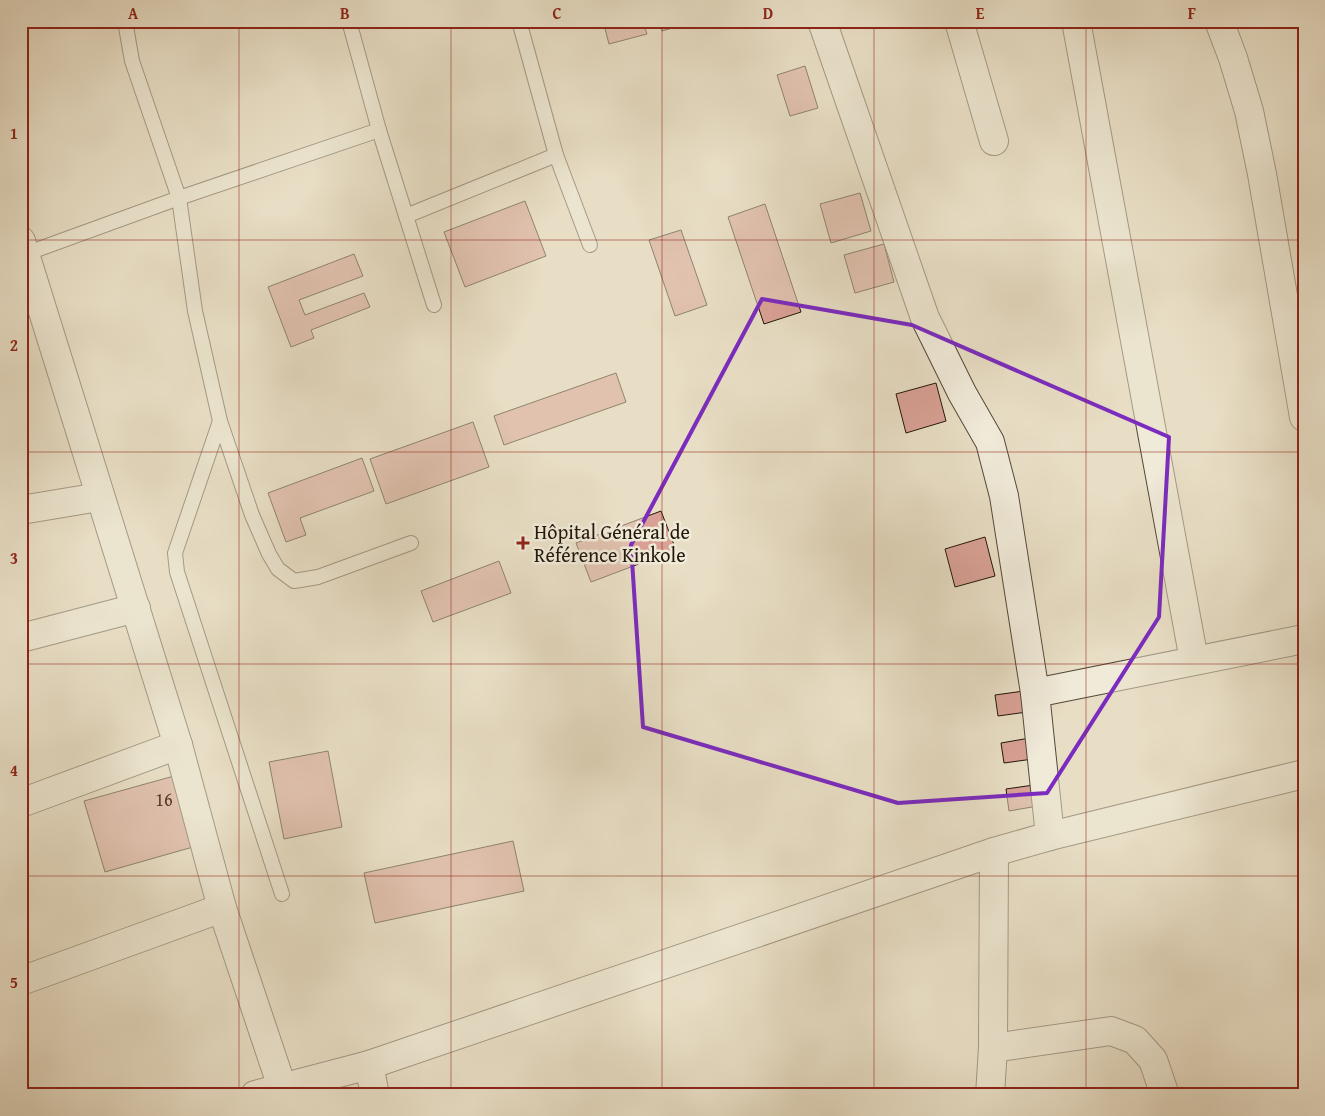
<svg xmlns="http://www.w3.org/2000/svg" width="1325" height="1116" font-family="'Gentium Book Plus',serif">
<style>
.building{fill:#d9a196;stroke:#211609}
.lines{fill:none;stroke-linecap:round;stroke-linejoin:round}
.service-casing{stroke:#534838;stroke-width:16}
.minor-casing{stroke:#534838;stroke-width:30}
.service{stroke:#f0ead9;stroke-width:14}
.minor{stroke:#f0ead9;stroke-width:28}
.marked{fill:none;stroke:#7b2cbf;stroke-width:4;stroke-linejoin:round}
.grid{fill:none;stroke:#8f2418;stroke-width:1;stroke-opacity:0.55}
.poi-dot{fill:#8f2418;stroke:#f0ead9;stroke-width:2}
.labels{text-anchor:middle;stroke-width:5;stroke-linejoin:round;paint-order:stroke}
.number-label{font-size:18px;fill:#4f392c}
.poi-label{font-size:20px;fill:#211609;stroke:#f0ead9;text-anchor:start}
.neatline{fill:none;stroke:#8f2418;stroke-width:2}
.grid-label{font-size:16px;text-anchor:middle;font-weight:bold;fill:#8f2418}
</style>
<rect width="100%" height="100%" fill="#e8dec5"/>
<filter id="stains"><feTurbulence type="fractalNoise" baseFrequency=".004" numOctaves="4"/><feColorMatrix values="0 0 0 0 .2 0 0 0 0 .09 0 0 0 0 .02 0 0 0 .5 -.17"/></filter>
<radialGradient id="worn" r=".72"><stop offset=".6" stop-color="#630" stop-opacity="0"/><stop offset="1" stop-color="#630" stop-opacity=".3"/></radialGradient>
<g class="building">
<path d="M603,21h40l4,13 -38,10z"/>
<path d="M660,21h37l-35,10z"/>
<path d="M805,66l13,42 -28,8 -13,-41z"/>
<path d="M860,193l11,38 -40,12 -11,-39z"/>
<path d="M525,201l21,55 -81,31 -21,-55z"/>
<path d="M765,204l36,108 -37,12 -36,-107z"/>
<path d="M681,230l26,75 -32,11 -26,-76z"/>
<path d="M884,244l10,38 -39,11 -11,-38z"/>
<path d="M354,254l9,22 -64,24 6,15 59,-22 6,14 -59,23 3,8 -23,9 -23,-60z"/>
<path d="M616,373l10,29 -122,43 -10,-29z"/>
<path d="M936,383l10,38 -40,12 -10,-39z"/>
<path d="M473,422l16,45 -103,37 -16,-45z"/>
<path d="M362,458l12,33 -74,27 6,17 -20,7 -18,-49z"/>
<path d="M661,511l15,39 -85,32 -15,-39z"/>
<path d="M985,537l10,39 -40,11 -10,-38z"/>
<path d="M499,561l12,32 -78,29 -12,-31z"/>
<path d="M1024,691l3,21 -29,4 -3,-21z"/>
<path d="M1030,738l3,21 -29,4 -3,-20z"/>
<path d="M328,751l14,76 -58,12 -15,-77z"/>
<path d="M174,776l19,71 -88,25 -21,-71z"/>
<path d="M1034,785l4,21 -29,5 -3,-22z"/>
<path d="M513,841l11,50 -149,32 -11,-50z"/>
</g>
<g class="lines">
<defs>
<g id="service">
<path d="M125,21l7,40 47,137 16,113 25,110 32,94 17,39 9,15 16,12 24,-4 93,-34"/>
<path d="M349,21l30,109 55,175"/>
<path d="M519,21l37,134 34,90"/>
<path d="M406,216l150,-61"/>
<path d="M25,254l154,-56 200,-68"/>
<path d="M220,421l-45,132 2,19 105,322"/>
</g>
<g id="minor">
<path d="M822,21l103,297 37,75 28,49 14,54 31,197 15,143"/>
<path d="M959,21l35,120"/>
<path d="M1076,21l118,639"/>
<path d="M1219,21l14,37 16,53 13,63 42,243"/>
<path d="M21,241l157,504 44,163 60,179"/>
<path d="M21,510l78,-13"/>
<path d="M21,638l115,-30"/>
<path d="M1035,693l269,-54"/>
<path d="M21,803l157,-58"/>
<path d="M21,981l201,-73"/>
<path d="M993,1048l118,-17 24,9 18,20 12,35"/>
<path d="M369,1065l6,30"/>
<path d="M255,1095l114,-30 625,-213 56,-16 254,-62"/>
<path d="M990,1095l3,-47 1,-196"/>
</g>
</defs>
<use href="#service" class="service-casing"/>
<use href="#minor" class="minor-casing"/>
<use href="#service" class="service"/>
<use href="#minor" class="minor"/>
</g>
<path d="M0 0H1325V1116H0ZM762,299l150,26 257,112 -10,180 -112,176 -149,10 -255,-76 -12,-182z" fill="#e8dec5" fill-opacity=".55" fill-rule="evenodd"/>
<path class="marked" d="M762,299l150,26 257,112 -10,180 -112,176 -149,10 -255,-76 -12,-182z"/>
<path class="grid" d="M239,21v1074M451,21v1074M662,21v1074M874,21v1074M1086,21v1074M21,240h1283M21,452h1283M21,664h1283M21,876h1283"/>
<path class="poi-dot" d="M520.5 535.5h5v5h5v5h-5v5h-5v-5h-5v-5h5z"/>
<g class="labels">
<g class="number-label">
<text x="164" y="806">16</text>
</g>
<g class="poi-label">
<text x="534" y="539">Hôpital Général de<tspan x="534" dy="23">Référence Kinkole</tspan></text>
</g>
</g>
<rect width="1325" height="1116" fill="none" stroke="#e8dec5" stroke-width="55"/>
<rect x="28" y="28" width="1270" height="1060" class="neatline"/>
<g class="grid-label">
<text x="133" y="19">A</text>
<text x="345" y="19">B</text>
<text x="557" y="19">C</text>
<text x="768" y="19">D</text>
<text x="980" y="19">E</text>
<text x="1192" y="19">F</text>
<text x="14" y="139">1</text>
<text x="14" y="351">2</text>
<text x="14" y="564">3</text>
<text x="14" y="776">4</text>
<text x="14" y="988">5</text>
</g>
<rect width="100%" height="100%" filter="url(#stains)"/>
<rect width="100%" height="100%" fill="url(#worn)"/>
</svg>
